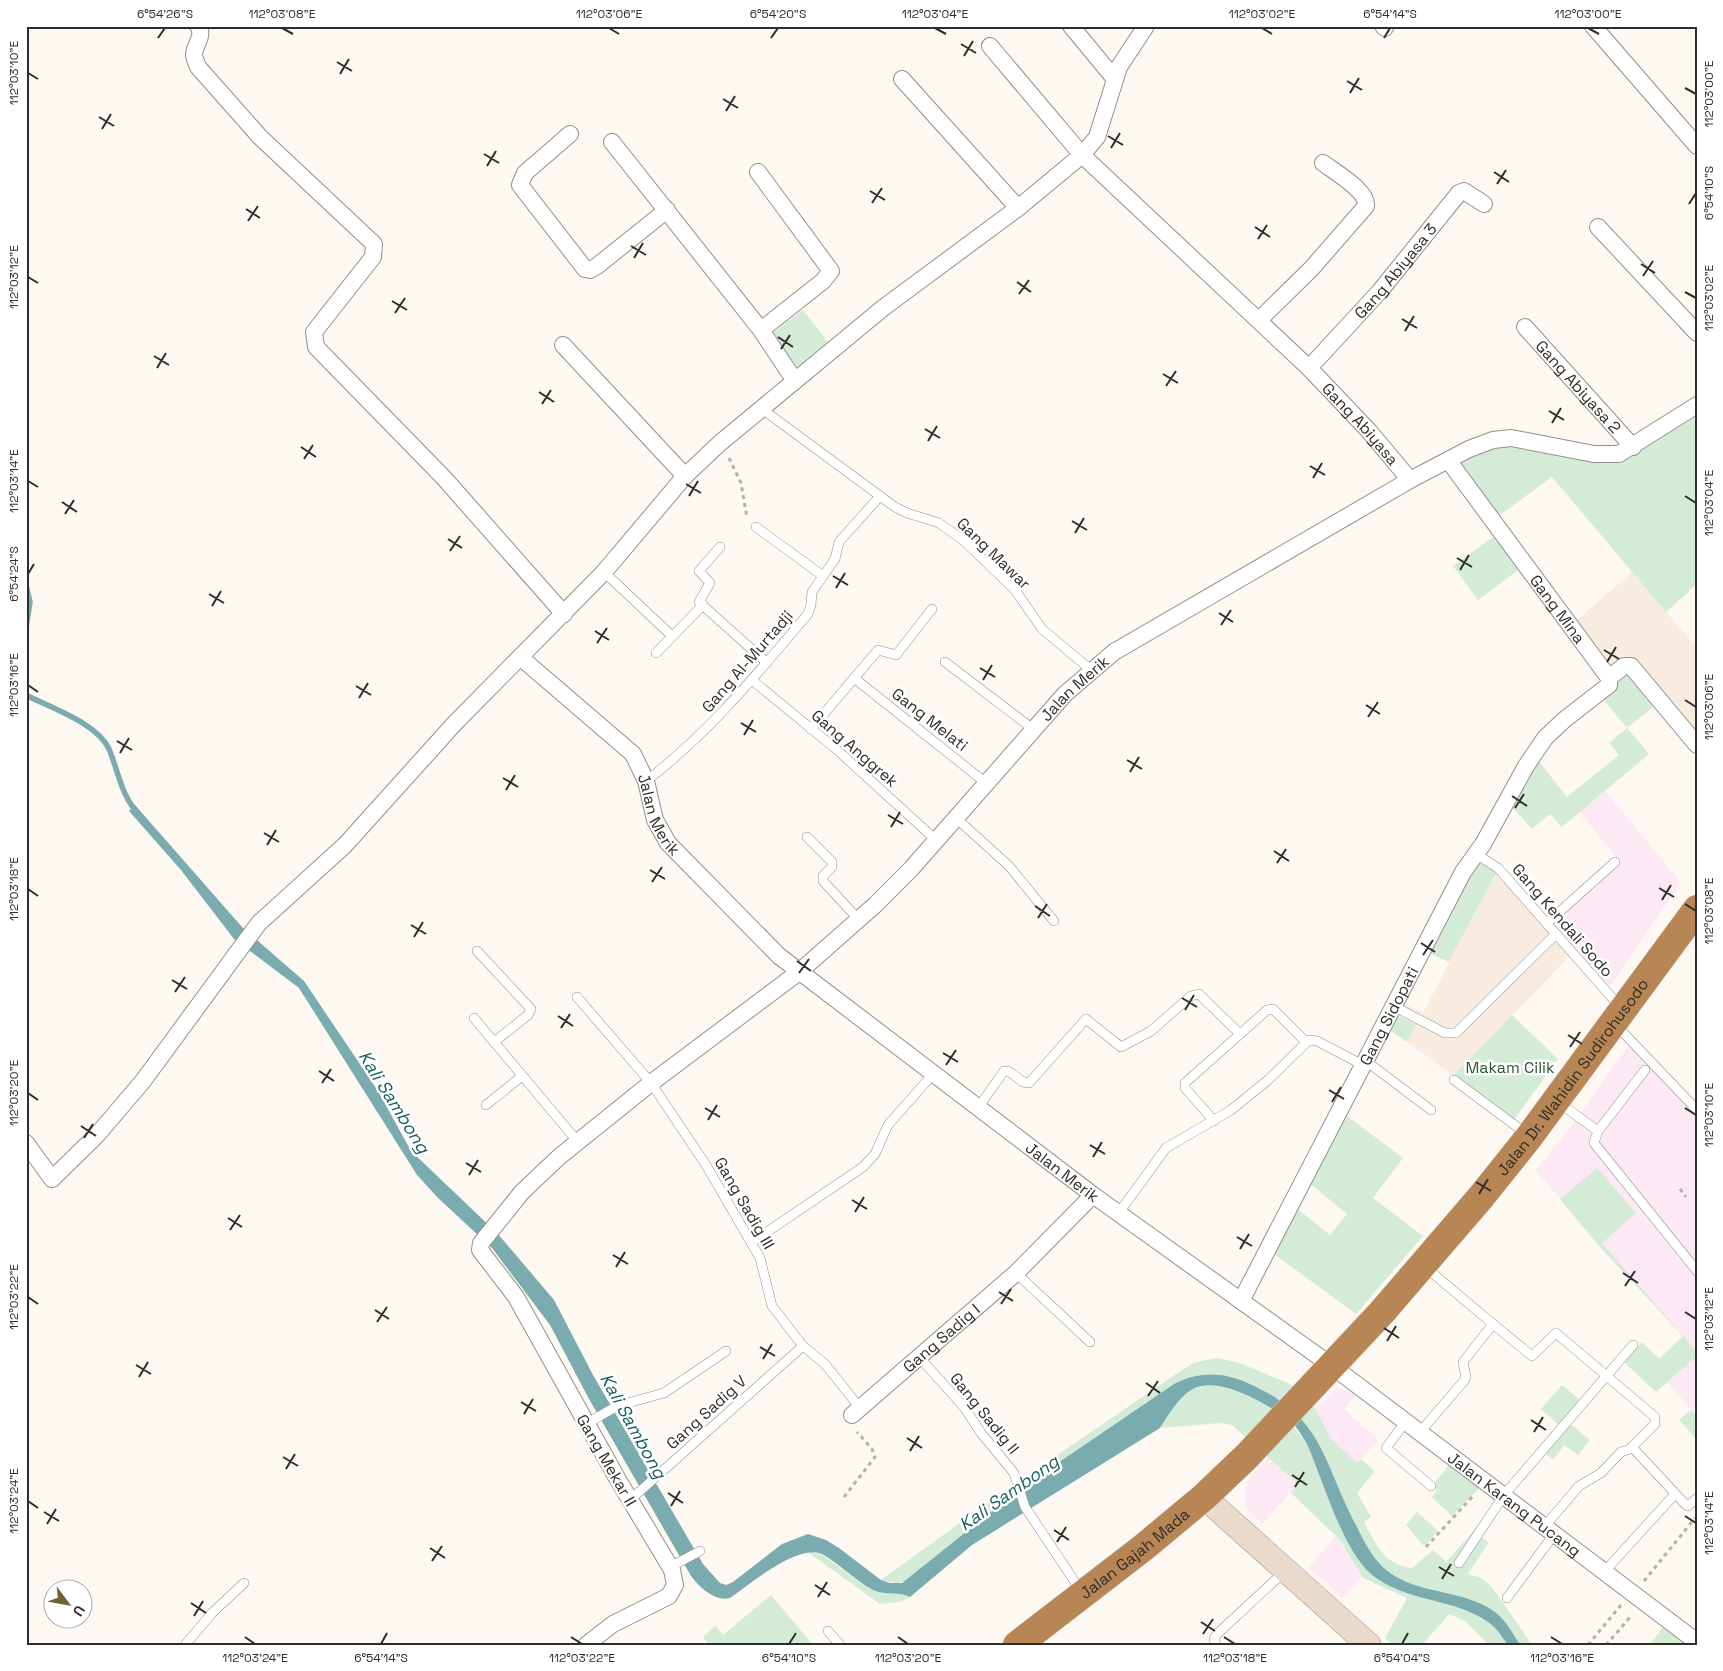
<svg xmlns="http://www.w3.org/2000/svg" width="1723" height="1671" font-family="'Space Grotesk',sans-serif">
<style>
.commercial{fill:#fce9f3}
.built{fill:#f8ece1}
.green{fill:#d3ebd7}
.water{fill:#7aacaf}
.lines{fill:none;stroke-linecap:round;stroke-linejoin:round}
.stream{stroke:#7aacaf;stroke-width:5.5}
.lane-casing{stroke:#958f8a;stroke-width:10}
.street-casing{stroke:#958f8a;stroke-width:18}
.secondary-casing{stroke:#958f8a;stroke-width:25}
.highway-casing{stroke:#d5d5d4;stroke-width:29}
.path{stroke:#b5b1ac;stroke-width:3;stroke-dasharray:4 4;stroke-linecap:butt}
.lane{stroke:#fff;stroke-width:9}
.street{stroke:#fff;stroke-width:16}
.secondary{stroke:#eadacc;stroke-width:24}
.highway{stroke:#b88554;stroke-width:28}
.ticks{fill:none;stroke:#2f2d2a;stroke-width:2}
.labels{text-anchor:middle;stroke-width:5;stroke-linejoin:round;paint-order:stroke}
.street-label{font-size:16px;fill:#2f2d2a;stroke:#fff}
.park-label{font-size:16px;fill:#265a34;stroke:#fff}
.water-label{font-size:18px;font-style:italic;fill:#195f62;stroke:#fff}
.neatline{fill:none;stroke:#2f2d2a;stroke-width:2}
.ticks-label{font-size:12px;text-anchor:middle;fill:#2f2d2a}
</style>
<rect width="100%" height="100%" fill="#fef8f2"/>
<g class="commercial">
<path d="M1605,791l76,92 -73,106 -57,-65 69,-62 -40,-50z"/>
<path d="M1630,1044l67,70v238l-98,-107 -1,-77 -38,31 -24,-29 31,-38z"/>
<path d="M1697,1356v60l-30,-34z"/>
<path d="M1337,1388l22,5 -15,16 34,31 -21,23 -26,-24 -16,-31z"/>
<path d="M1269,1456l30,28 -37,40 -16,-16v-20l6,-14z"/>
<path d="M1336,1536l26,41 -19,21 -34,-31z"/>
</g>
<g class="built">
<path d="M1632,572l65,76v90l-68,-82 -19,14 -35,-48z"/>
<path d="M1497,871l73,85 -117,120 -46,-34 9,-17 -21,-11 6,-12 22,11z"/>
</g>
<g class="green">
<path d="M803,310l26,33 -31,25 -27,-34z"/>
<path d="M1697,416v168l-31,28 -114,-135 -55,40 -41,-56 39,-17 136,12z"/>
<path d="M1496,535l25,33 -43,32 -25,-34z"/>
<path d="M1632,671l26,32 -31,25 22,26 -87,73 -12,-13 -18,15 -21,-23 26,-47 30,38 52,-42 -10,-12 18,-15 -26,-31z"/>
<path d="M1479,859l18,12 -48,91 -22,-10z"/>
<path d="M1395,1014l21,11 -9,17 -20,-14z"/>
<path d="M1512,1015l46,44 -45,62 -60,-45z"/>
<path d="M1343,1113l60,45 -30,40 50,38 -67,78 -86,-63 24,-45 36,29 17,-21 -40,-33z"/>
<path d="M1597,1168l39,45 -34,30 95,109v4l-41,36 -32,-30 18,-20 17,17 24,-23 -84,-90 -39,-47z"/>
<path d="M1217,1358l23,5 50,21 25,24 16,31 26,24 4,-4 14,12 -18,22 14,24 -7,5c12,22 20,43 48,46l21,-18 13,12 47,-53 -12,28 8,5 -21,32 13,4 11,9 40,58h-12c-6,-10 -13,-23 -22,-31 -5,-4 -12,-5 -17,-8 -30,-12 -67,-16 -93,-34 -14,-10 -23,-28 -31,-43 -33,-66 -32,-111 -106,-145 -26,-12 -51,-13 -77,0l-153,104 -116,93 -8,2 -16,-3 112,-81 192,-131 11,-6z"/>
<path d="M1205,1385c39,2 81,26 102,59 16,36 35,105 64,130 33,28 82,24 117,48 9,6 14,15 20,23h-19l-24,-24 -16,-7 -27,31h-29l-8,-7 22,-40 -44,-20 -24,-39 -48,-46 7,-9 -66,-59 -12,-2 -60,5c11,-18 23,-38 45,-43z"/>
<path d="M1562,1385l18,15 -21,25 -18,-16z"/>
<path d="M1691,1410l6,6v24l-18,-20z"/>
<path d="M1569,1423l21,17 -12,15 -14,-10 -11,15 -9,-8z"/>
<path d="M1451,1463l30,23 -29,30 -20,-19 5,-7 -5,-4z"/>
<path d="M1417,1512l21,19 -14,15 -18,-21z"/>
<path d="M812,1552l9,2c19,12 34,28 54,37 11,5 25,0 35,6l-10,5 -20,2 -71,-51z"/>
<path d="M771,1595l42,50h-104l-6,-8 12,-11 8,9z"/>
<path d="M1663,1627l23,17 1,1h-37z"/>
</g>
<path class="water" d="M135,805l107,122 62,54 74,110 33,60 87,83 56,66 39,75 110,189 17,19 6,2 7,-3 49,-38 26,-10 18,6 13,8 42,32 9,3h12l119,-95 153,-104c26,-13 50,-12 76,0 75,34 72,77 107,143 7,15 16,32 29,43 31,25 78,19 109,42 11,8 18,22 25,33h-12c-6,-8 -11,-17 -20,-23 -34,-24 -84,-20 -117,-48 -29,-25 -48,-94 -64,-130 -5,-8 -9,-16 -16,-22 -19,-16 -71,-46 -96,-34 -15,7 -26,26 -35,40l-188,117 -62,52c-11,-6 -25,-1 -37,-7 -19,-10 -33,-26 -51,-36 -24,-11 -73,31 -92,44 -15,4 -31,-11 -39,-22l-102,-177 -39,-74 -58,-77 -54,-50 -21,-23 -118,-187 -65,-49 -53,-69 -52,-59z"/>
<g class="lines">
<g class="stream">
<path d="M26,585l4,17 -4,26"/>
<path d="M26,695c25,13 71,28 83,54 9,21 12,46 28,63"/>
</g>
<defs>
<g id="lane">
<path d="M762,409l133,98 12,6 32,10 24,17 52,50 27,39 49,41"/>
<path d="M756,527l67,49"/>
<path d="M720,547l-21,24 11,12 -11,19 68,61"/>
<path d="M604,572l68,64"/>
<path d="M656,653l47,-48"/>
<path d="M945,662l88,67"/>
<path d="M854,678l132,105"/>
<path d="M752,680l84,69 100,91"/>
<path d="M811,729l67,-79 18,5 36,-46"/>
<path d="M646,781c63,-48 111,-107 162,-167l3,-9 1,-13 23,-33 4,-17 41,-46"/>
<path d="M956,818l53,48 45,55"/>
<path d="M807,837l25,25v5l-9,9v5l36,39"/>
<path d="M1476,854l22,14 123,140"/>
<path d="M1547,923l68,-61"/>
<path d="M477,951l54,58 -3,6 -34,27"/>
<path d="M577,997l74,86 55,82 54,93 12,48 31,40 22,18 35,44"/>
<path d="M1393,1006l52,27h11l100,-99"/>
<path d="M474,1018l104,124"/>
<path d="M1616,1025l81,85"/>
<path d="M1366,1061l65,49"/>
<path d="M1645,1070l-47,61 -4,12 103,128"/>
<path d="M1454,1080l74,55"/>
<path d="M1558,1102l40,29"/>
<path d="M486,1105l36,-29"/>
<path d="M978,1108l26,-37c10,-1 15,13 25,12l57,-64 35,28 30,-16 40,-35 8,-2 41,40"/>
<path d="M1214,1121l-29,-33v-5l82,-73 6,-1 33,33"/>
<path d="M1118,1214l48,-66 65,-38 37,-30 41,-40 8,1 46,24"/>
<path d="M752,1242l111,-75 12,-13 13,-29 45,-51"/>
<path d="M1016,1273l74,69"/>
<path d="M1493,1324l39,32 24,-23 99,84v7l-25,25 -9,3 -20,21 -22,13 -34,40"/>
<path d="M919,1357l45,50 17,26 33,40 11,34 56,84"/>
<path d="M1406,1421l-20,27 45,38"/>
<path d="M586,1424l31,-18 47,-13 62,-42"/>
<path d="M1420,1432l44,-51 2,-4 -3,-15 30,-38 -69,-58"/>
<path d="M1632,1447l53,57 3,2 9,-8"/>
<path d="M630,1500l173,-154"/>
<path d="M1459,1563l45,-68 129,-150"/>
<path d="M670,1567l30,-16"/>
<path d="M1605,1571l70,-77"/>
<path d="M1507,1598l48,-65"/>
<path d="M828,1631l12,14"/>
<path d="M185,1645l27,-32 32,-30"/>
<path d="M1216,1645l-2,-6 3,-5 68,-63"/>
</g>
<g id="street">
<path d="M198,26c7,10 -4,19 -4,29 0,3 3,9 4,12l62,70 114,107 -1,13 -59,75 2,15 128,131 120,136"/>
<path d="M1071,26l43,52"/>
<path d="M1383,26l2,2"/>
<path d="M1593,26l104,120"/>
<path id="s1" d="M990,46l92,109 227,213 60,63 41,49"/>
<path d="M902,79l116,129"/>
<path d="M570,134l-45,39 -5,12 65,84 5,1 7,-4 70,-56"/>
<path d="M612,142l149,188 34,51"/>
<path d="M758,172l73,99 -8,10 -62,49"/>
<path d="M1598,227l99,106"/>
<path d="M1259,320l53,-52 54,-62c2,-15 -31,-34 -43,-43"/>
<path id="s2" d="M1525,327l108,120"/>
<path d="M563,345l122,131"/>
<path id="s3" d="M1309,368l71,-77 79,-98 5,-2 20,13"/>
<path id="s4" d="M1448,460l161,218 15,-12h7l66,79"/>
<path id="s5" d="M520,657l113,97 13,27 9,39 13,23 111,113 314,239 239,171 365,276"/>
<path d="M26,1143l26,36 45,-44 46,-54 116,-158 86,-78 110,-122 149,-151 81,-96 35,-33 163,-135 135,-100 64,-53 15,-18 22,-70 27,-41"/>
<path id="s6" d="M1241,1301l222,-429 20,-28 43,-78 19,-28 19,-18 45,-35v-7"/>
<path id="s7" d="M852,1415l164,-142 77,-78"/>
<path id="s8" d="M586,1645l27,-21 56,-28 6,-11 -3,-15 -55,-92 -101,-181 -36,-47 1,-7 41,-51 37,-35 92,-74 148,-111 76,-67 36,-36 154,-175 49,-42 296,-172 59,-31 24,-9 18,-2 83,16h25l78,-49"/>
</g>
<path id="secondary" d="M1204,1497l165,148"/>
<g id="highway">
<path id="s9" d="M1017,1645l127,-98 60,-50 43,-41 135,-144 99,-115 48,-60 168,-228"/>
</g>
</defs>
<use href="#lane" class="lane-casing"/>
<use href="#street" class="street-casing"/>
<use href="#secondary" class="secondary-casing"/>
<use href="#highway" class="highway-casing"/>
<g class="path">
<path d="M729,458l12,25 6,35"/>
<path d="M1680,1189l6,8"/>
<path d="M844,1497l31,-40 -3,-8 -15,-17"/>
<path d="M1426,1547l48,-52"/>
<path d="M1644,1581l51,-63"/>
<path d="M1588,1645l33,-40"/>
<path d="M1606,1645l26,-30"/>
</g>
<use href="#lane" class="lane"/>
<use href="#street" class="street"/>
<use href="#secondary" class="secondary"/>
<use href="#highway" class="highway"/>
</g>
<path class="ticks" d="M282,28l11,6M609,28l10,6M935,28l11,6M1262,28l10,6M1588,28l11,6M158,38l7,-10M771,38l7,-10M1384,38l6,-10M961,44l15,9M964,56l9,-15M337,62l15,9M28,73l10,6M340,74l9,-15M1347,81l15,9M1685,88l11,6M1350,93l9,-15M723,99l15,9M726,111l9,-15M99,117l15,9M102,129l9,-15M1108,136l15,9M1111,148l9,-15M484,154l15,9M487,166l9,-15M1494,172l15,10M1497,184l9,-14M870,191l15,9M872,203l10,-15M1689,204l7,-11M246,209l14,9M248,221l10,-15M1255,227l15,10M1258,239l9,-14M631,246l15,9M634,258l9,-15M1641,264l14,9M1643,276l10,-15M28,277l10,6M1017,282l14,10M1685,292l11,6M1019,294l10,-14M392,301l15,9M395,313l10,-15M1402,319l15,9M1405,331l9,-15M778,337l15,10M781,349l9,-14M154,356l15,9M157,368l9,-15M1163,374l15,9M1166,386l10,-15M539,392l15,10M542,404l9,-14M1549,411l15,9M1552,423l9,-15M925,429l15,9M928,441l9,-15M301,447l15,10M304,459l9,-14M1310,466l15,9M1313,478l9,-15M28,481l10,6M686,484l15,9M689,496l9,-15M1685,496l11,7M62,502l15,10M65,514l9,-14M1072,521l15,9M1075,533l9,-15M448,539l14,9M450,551l10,-15M1457,558l15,9M1460,570l9,-15M28,574l6,-10M833,576l15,9M836,588l9,-15M209,594l15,9M212,606l9,-15M1219,613l14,9M1221,625l10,-15M595,631l14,9M597,643l10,-15M1604,650l15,9M1607,662l9,-15M980,668l15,9M983,680l9,-15M28,685l10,7M356,686l15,9M359,698l9,-15M1685,700l11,7M1366,705l14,9M1368,717l10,-15M741,723l15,9M744,735l9,-15M117,741l15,9M120,753l9,-15M1127,760l15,9M1130,772l9,-15M503,778l15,9M506,790l9,-15M1512,796l15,10M1515,808l9,-14M888,815l15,9M891,827l9,-15M264,833l15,9M267,845l9,-15M1274,851l15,10M1277,863l9,-14M650,870l15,9M652,882l10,-15M1659,888l15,9M28,889l10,7M1662,900l9,-15M1685,904l11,7M1035,906l15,10M1038,918l9,-14M411,925l15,9M414,937l9,-15M1421,943l14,9M1423,955l10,-15M797,961l14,10M799,973l10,-14M172,980l15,9M175,992l10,-15M1182,998l15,9M1185,1010l9,-15M558,1016l15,10M561,1028l9,-14M1568,1035l14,9M1570,1047l10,-15M943,1053l15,9M946,1065l10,-15M319,1071l15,10M322,1083l9,-14M1329,1090l15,9M28,1093l10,7M1332,1102l9,-15M705,1108l15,9M1685,1108l11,7M708,1120l9,-15M81,1126l15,10M84,1138l9,-14M1090,1145l15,9M1093,1157l9,-15M466,1163l15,9M469,1175l9,-15M1476,1182l15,9M1479,1194l9,-15M852,1200l15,9M855,1212l9,-15M228,1218l14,9M230,1230l10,-15M1237,1237l15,9M1240,1249l9,-15M613,1255l15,9M616,1267l9,-15M1623,1273l15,10M1625,1286l10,-15M999,1292l14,9M28,1297l10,7M1001,1304l10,-15M375,1310l14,9M1685,1312l11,7M377,1322l10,-15M1384,1328l15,10M1387,1341l9,-15M760,1347l15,9M763,1359l9,-15M136,1365l15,9M139,1377l9,-15M1146,1383l14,10M1148,1396l10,-15M521,1402l15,9M524,1414l9,-15M1531,1420l15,10M1534,1432l9,-15M907,1438l15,10M910,1451l9,-15M283,1457l15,9M286,1469l9,-15M1292,1475l15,10M1295,1487l9,-15M668,1493l15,10M28,1501l10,7M671,1506l9,-15M44,1512l15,9M1685,1516l11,7M47,1524l9,-15M1054,1530l15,10M1057,1542l9,-15M430,1548l15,10M432,1561l10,-15M1439,1567l15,9M1442,1579l9,-15M815,1585l15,10M818,1597l9,-15M191,1603l15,10M194,1616l9,-15M1201,1622l14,9M1203,1634l10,-15M245,1637l10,7M571,1637l11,7M898,1637l10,7M1224,1637l11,7M1551,1637l11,7M381,1644l6,-11M789,1644l7,-11M1402,1644l6,-11"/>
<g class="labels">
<g class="street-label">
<text dy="6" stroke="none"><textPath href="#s3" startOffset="130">Gang Abiyasa 3</textPath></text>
<text dy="6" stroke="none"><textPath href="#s2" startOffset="80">Gang Abiyasa 2</textPath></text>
<text dy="6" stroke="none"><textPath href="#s1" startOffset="530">Gang Abiyasa</textPath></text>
<text transform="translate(994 553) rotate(44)" y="6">Gang Mawar</text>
<text dy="6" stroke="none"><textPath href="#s4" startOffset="185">Gang Mina</textPath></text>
<text transform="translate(747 661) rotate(-49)" y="6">Gang Al-Murtadji</text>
<text dy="6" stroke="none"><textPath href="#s8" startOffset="1321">Jalan Merik</textPath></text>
<text transform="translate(930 719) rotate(38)" y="6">Gang Melati</text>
<text transform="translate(855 748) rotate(41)" y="6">Gang Anggrek</text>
<text dy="6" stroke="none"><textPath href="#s5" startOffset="215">Jalan Merik</textPath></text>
<text transform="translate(1563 920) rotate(49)" y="6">Gang Kendali Sodo</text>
<text dy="6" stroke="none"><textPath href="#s6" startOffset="321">Gang Sidopati</textPath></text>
<text dy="6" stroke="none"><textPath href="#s9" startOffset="798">Jalan Dr. Wahidin Sudirohusodo</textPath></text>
<text dy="6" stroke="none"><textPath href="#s5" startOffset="760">Jalan Merik</textPath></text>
<text transform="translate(745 1203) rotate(60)" y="6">Gang Sadig III</text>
<text dy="6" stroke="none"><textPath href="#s7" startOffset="118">Gang Sadig I</textPath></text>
<text transform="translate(706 1412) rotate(-42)" y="6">Gang Sadig V</text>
<text transform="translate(985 1413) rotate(51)" y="6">Gang Sadig II</text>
<text transform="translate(607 1460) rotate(60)" y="6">Gang Mekar II</text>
<text dy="6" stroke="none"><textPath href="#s5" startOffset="1321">Jalan Karang Pucang</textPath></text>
<text dy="6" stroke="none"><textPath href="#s9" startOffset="149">Jalan Gajah Mada</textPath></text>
</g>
<g class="park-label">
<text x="1510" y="1073">Makam Cilik</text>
</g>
<g class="water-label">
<text transform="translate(394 1102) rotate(58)" y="6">Kali Sambong</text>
<text transform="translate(633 1426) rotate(61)" y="6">Kali Sambong</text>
<text transform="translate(1009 1493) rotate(-35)" y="6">Kali Sambong</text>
</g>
</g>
<rect width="1723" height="1671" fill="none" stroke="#ffffff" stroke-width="55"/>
<g transform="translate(68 1604) rotate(122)"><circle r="24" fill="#ffffff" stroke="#acabaa"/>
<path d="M0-4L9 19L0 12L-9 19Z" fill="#6f6431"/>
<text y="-8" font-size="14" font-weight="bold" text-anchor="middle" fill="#2f2d2a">U</text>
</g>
<rect x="28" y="28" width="1668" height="1616" class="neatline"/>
<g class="ticks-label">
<text x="165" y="18">6°54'26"S</text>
<text x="282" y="18">112°03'08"E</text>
<text x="609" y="18">112°03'06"E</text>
<text x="778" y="18">6°54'20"S</text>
<text x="935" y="18">112°03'04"E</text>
<text x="1262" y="18">112°03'02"E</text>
<text x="1390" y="18">6°54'14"S</text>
<text x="1588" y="18">112°03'00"E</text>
<text transform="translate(14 73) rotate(-90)" y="4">112°03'10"E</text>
<text transform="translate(1709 94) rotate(-90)" y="4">112°03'00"E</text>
<text transform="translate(1709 193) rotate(-90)" y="4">6°54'10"S</text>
<text transform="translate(14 277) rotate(-90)" y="4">112°03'12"E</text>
<text transform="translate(1709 298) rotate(-90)" y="4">112°03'02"E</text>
<text transform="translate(14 481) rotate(-90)" y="4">112°03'14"E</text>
<text transform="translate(1709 503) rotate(-90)" y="4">112°03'04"E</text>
<text transform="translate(14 574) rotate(-90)" y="4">6°54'24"S</text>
<text transform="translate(14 685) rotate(-90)" y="4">112°03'16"E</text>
<text transform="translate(1709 707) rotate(-90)" y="4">112°03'06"E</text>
<text transform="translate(14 889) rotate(-90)" y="4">112°03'18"E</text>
<text transform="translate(1709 911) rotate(-90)" y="4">112°03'08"E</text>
<text transform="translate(14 1093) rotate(-90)" y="4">112°03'20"E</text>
<text transform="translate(1709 1115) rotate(-90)" y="4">112°03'10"E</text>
<text transform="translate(14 1297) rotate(-90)" y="4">112°03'22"E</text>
<text transform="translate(1709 1319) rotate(-90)" y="4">112°03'12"E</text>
<text transform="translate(14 1501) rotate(-90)" y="4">112°03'24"E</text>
<text transform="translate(1709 1523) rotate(-90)" y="4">112°03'14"E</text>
<text x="255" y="1662">112°03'24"E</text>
<text x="381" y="1662">6°54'14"S</text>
<text x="582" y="1662">112°03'22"E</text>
<text x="789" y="1662">6°54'10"S</text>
<text x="908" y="1662">112°03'20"E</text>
<text x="1235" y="1662">112°03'18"E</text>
<text x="1402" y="1662">6°54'04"S</text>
<text x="1562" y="1662">112°03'16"E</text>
</g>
</svg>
